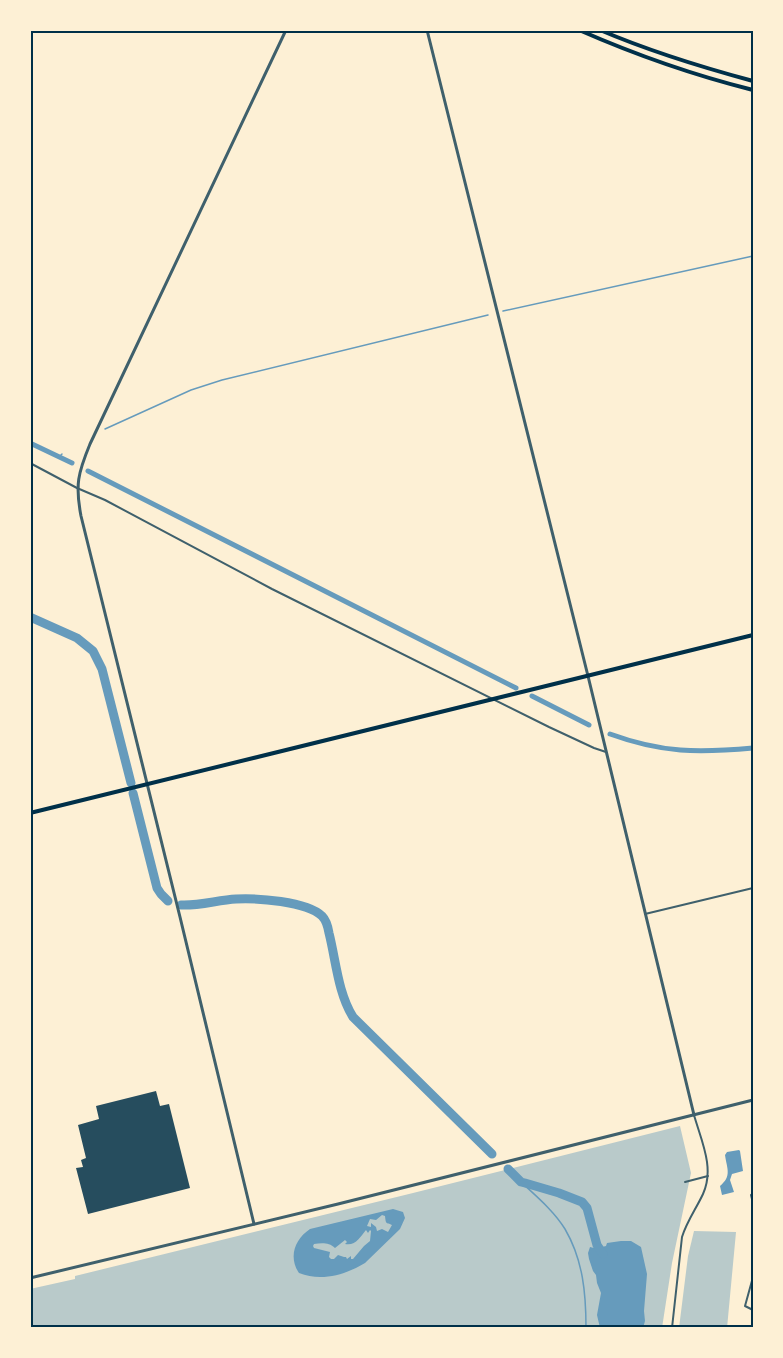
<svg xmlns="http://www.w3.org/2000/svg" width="783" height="1358" font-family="'Open Sans',sans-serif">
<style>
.green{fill:#b9caca}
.water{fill:#669bbc;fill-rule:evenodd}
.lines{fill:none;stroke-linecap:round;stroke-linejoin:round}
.stream{stroke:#669bbc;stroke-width:1.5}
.canal{stroke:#669bbc;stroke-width:5}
.river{stroke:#669bbc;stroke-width:9}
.building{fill:#264d5e}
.minor{stroke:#3f606c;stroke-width:2}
.tertiary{stroke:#3f606c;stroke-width:3}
.primary{stroke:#003049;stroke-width:4}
.trunk{stroke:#003049;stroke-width:4}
.neatline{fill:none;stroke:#003049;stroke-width:2}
</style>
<rect width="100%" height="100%" fill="#fdf0d5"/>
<g class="green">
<path d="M680,1126l11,47 -19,90 -10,65h-632v-39l45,-10v-3l338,-83z"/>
<path d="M694,1231l42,1 -9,96h-48l9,-72z"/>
</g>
<g class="water">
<path d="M739,1150l1,1 3,20 -11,3 -2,6 4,12 -12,3 -2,-9c12,-10 7,-17 5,-31l2,-3z"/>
<path d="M393,1209l10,3 2,6 -5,11 -35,34c-20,12 -44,19 -66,10 -11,-16 -4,-34 11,-44zM382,1215l3,1c1,9 1,6 7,9l-4,7 -6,-3 -5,2 -1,-4 -5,-4v4l-4,-1 3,-7 6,1zM366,1230l2,3 2,-3 1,1 -1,10 -6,5 -11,13h-2v-3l-4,3 -1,-2h-2l-6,-2 -4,4h-3l-2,-2 1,-5 -16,-4 -1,-2 1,-2c7,-1 15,-2 21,4l10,-8 2,2 -2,2c11,2 15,-7 21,-14z"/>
<path d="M621,1241h10l10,6 6,27 -3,37 1,10 -2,7h-43l-3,-13 4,-22 -4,-10 -1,-8 -3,-4 -4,-12 -1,-6 2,-6 4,1v-3h7l1,2 4,-1 1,-3z"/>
</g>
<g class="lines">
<g class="stream">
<path d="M503,311l250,-55"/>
<path d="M105,429l86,-39 31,-10 266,-65"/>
<path d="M59,457l3,-3"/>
<path d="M521,1182c15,14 33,29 44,47 18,31 21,64 21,99"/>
</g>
<g class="canal">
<path d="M30,443l42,20"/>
<path d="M88,471l428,217"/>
<path d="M532,696l57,29"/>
<path d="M610,734c52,19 88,19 143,14"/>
</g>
<g class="river">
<path d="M30,617l47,21 16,13 9,18 29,114"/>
<path d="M133,793l24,95 4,6 7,7"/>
<path d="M181,905c18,1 37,-5 55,-6 21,-1 70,2 86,17 4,4 6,11 7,17 7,28 9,60 24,84l139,137"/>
<path d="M508,1169l13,13 4,1 34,10 23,9 5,6 10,37 6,9"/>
</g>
</g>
<path class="building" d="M156,1091l4,15 9,-2 21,84 -102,26 -12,-46 7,-1 -2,-7 5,-2 -8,-33 21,-6 -3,-13z"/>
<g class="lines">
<g class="minor">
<path d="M30,463l47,25 28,12 167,89 277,138 45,21 12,4"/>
<path d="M645,914l108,-26"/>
<path d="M685,1182l23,-6"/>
<path d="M753,1194l-2,1 2,8"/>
<path d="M753,1277l-8,29 8,4"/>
<path d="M672,1328l10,-91c5,-16 14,-28 21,-43 12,-26 -2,-54 -9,-79"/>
</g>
<g class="tertiary">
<path d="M427,30l161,646 106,439"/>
<path d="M254,1224l-74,-307 -99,-401c-6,-31 -3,-43 9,-72l196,-414"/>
<path d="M30,1278l308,-74 415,-104"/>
</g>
<path class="primary" d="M30,813l723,-178"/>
<g class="trunk">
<path d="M579,30c57,25 114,45 174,60"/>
<path d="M600,30c49,21 101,37 153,51"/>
</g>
</g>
<rect width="783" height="1358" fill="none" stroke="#fdf0d5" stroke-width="63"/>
<rect x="32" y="32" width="720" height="1294" class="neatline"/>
</svg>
